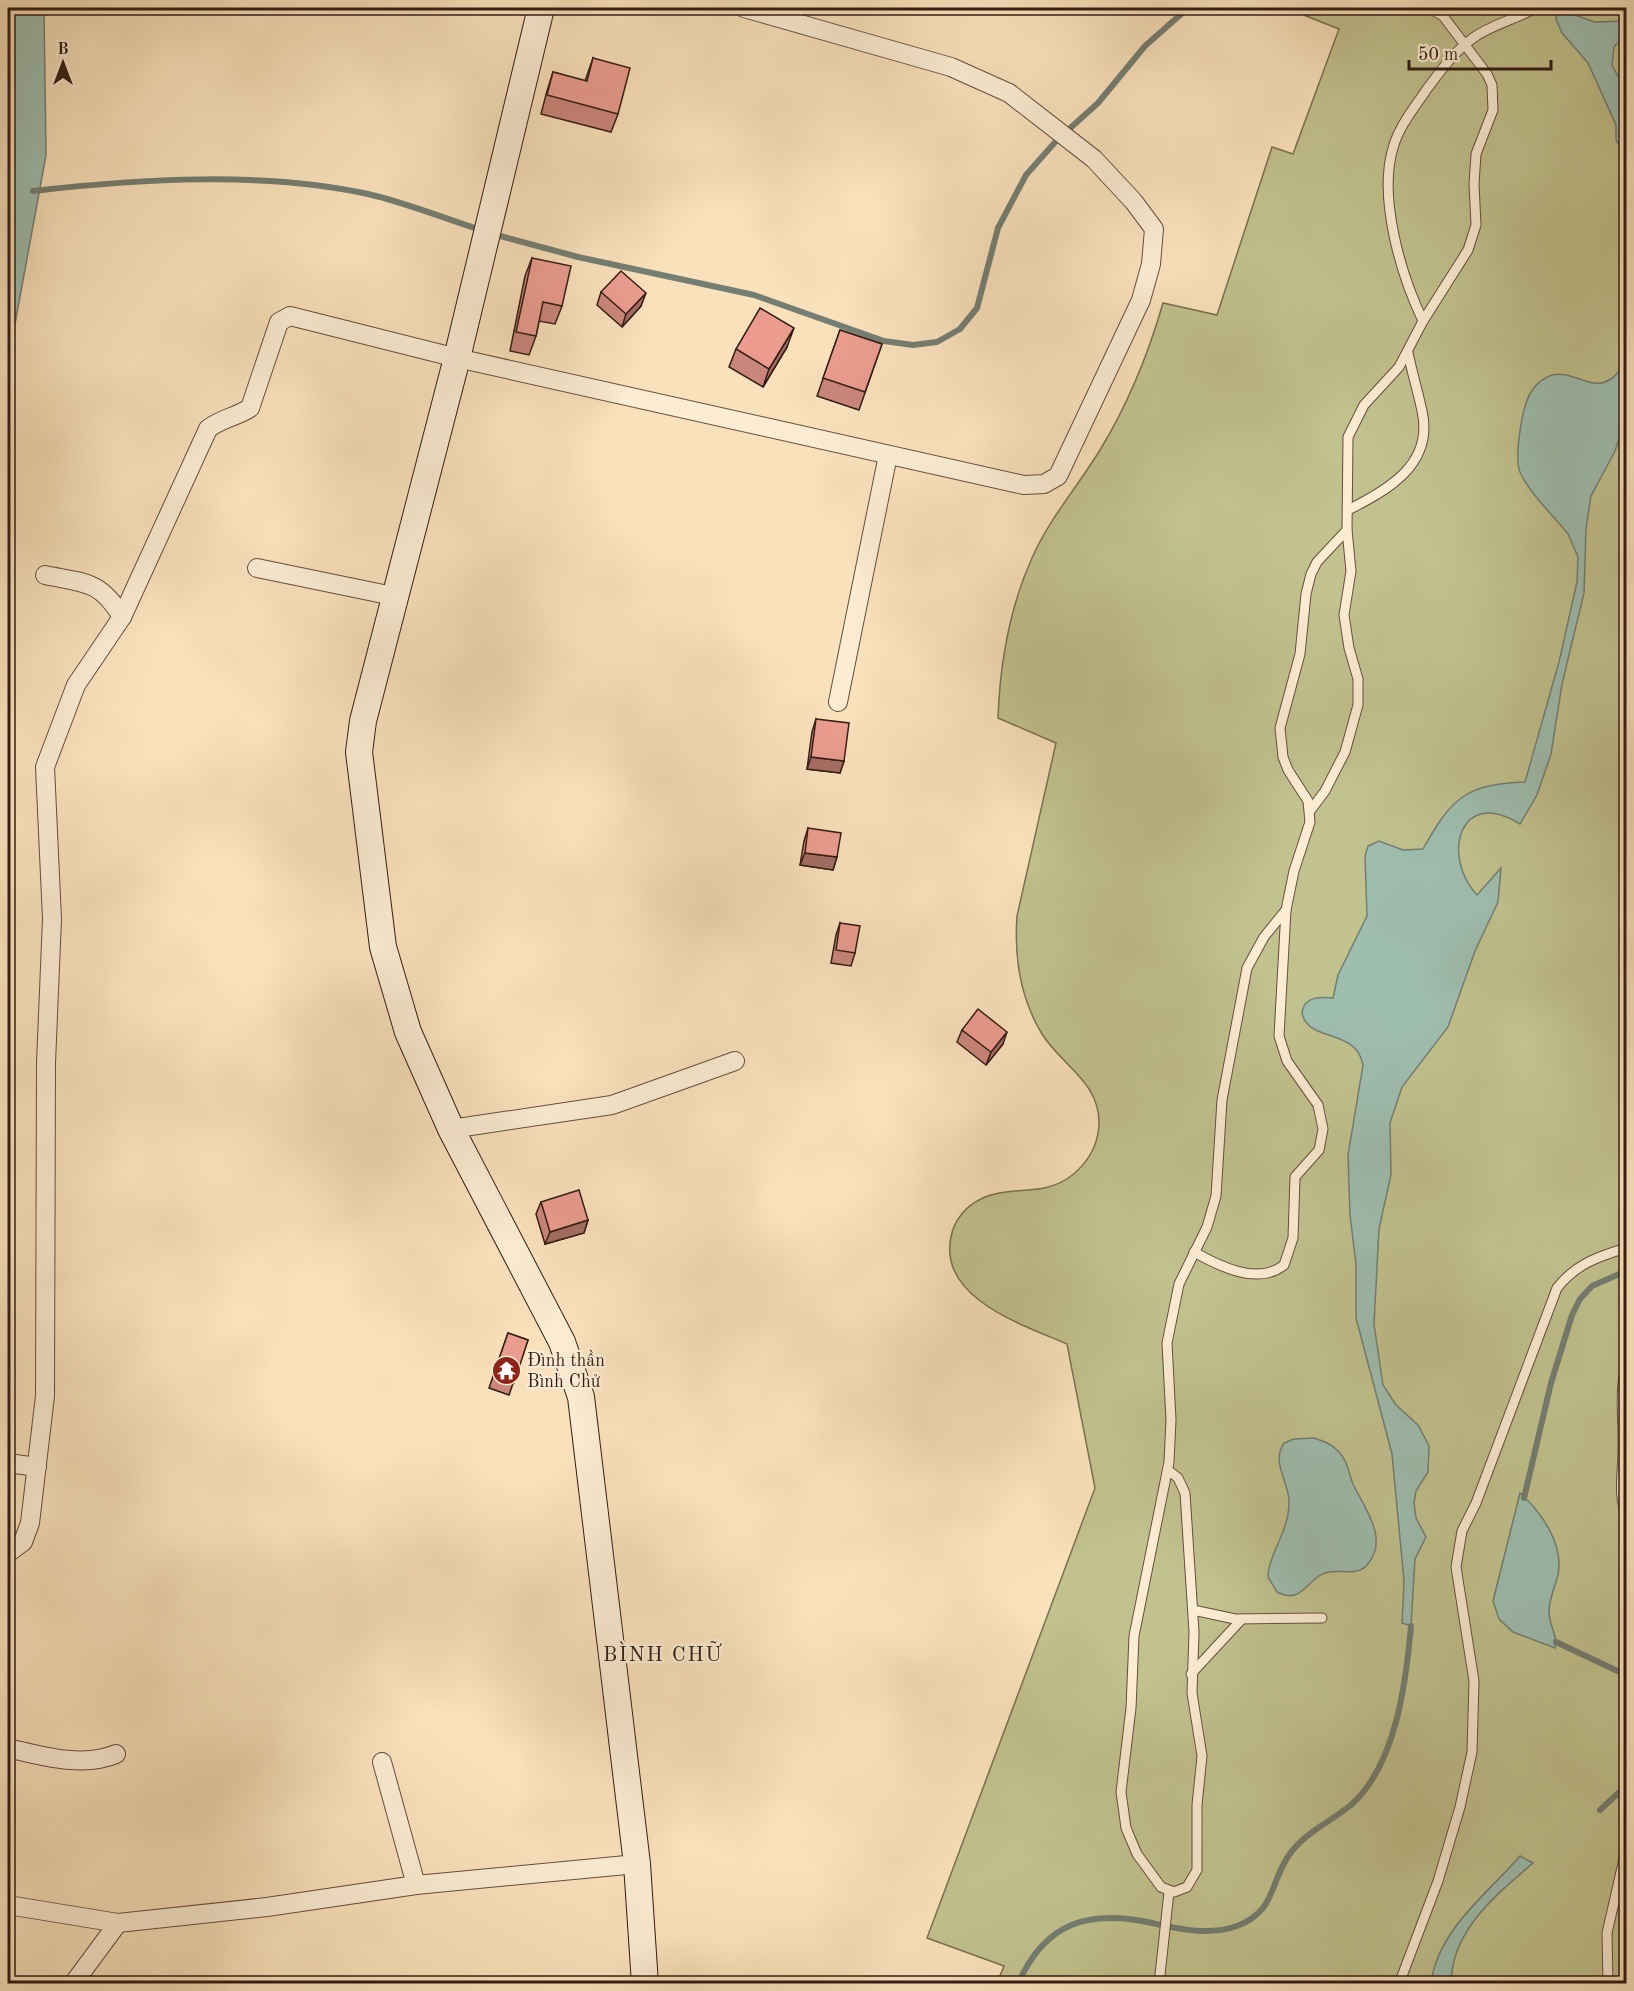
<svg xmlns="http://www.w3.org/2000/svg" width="1634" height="1991" font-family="'Old Standard TT',serif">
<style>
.green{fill:#c1c28e;stroke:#7a7051;stroke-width:1.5}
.water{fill:#9ebeb0;stroke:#747e72;stroke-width:1.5}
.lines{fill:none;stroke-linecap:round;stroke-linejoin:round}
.stream{stroke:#747e72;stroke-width:6}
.lane-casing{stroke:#654e3e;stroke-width:11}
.street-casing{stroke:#654e3e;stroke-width:20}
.secondary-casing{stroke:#341d14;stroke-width:28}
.lane{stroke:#fbecd3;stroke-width:9}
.street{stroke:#fbecd3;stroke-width:18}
.secondary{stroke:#fbecd3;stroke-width:26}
.wall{fill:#ca867b;stroke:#341d14;stroke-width:1.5}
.shaded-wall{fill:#a46d64;stroke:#341d14;stroke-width:1.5}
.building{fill:#eb9c8f;stroke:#341d14;stroke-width:1.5}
.labels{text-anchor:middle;stroke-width:4.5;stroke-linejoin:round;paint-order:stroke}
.poi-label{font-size:18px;fill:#341d14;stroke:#fbecd3;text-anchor:start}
.quarter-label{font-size:21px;letter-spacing:1.5px;fill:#341d14;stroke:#fbecd3}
</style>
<rect width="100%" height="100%" fill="#f9e1bc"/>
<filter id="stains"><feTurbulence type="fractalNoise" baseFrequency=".00333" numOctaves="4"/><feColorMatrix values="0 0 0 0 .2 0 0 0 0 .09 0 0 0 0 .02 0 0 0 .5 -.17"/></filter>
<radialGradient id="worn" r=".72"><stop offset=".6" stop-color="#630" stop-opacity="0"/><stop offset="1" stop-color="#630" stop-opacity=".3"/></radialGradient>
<path class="green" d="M1286,8h340v1975h-629l7,-17 -77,-28 168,-450 -28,-144c-44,-19 -129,-46 -116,-107 3,-17 15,-31 30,-38 19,-10 43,-7 63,-11 30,-6 54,-33 55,-64 1,-42 -37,-58 -57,-90 -22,-36 -28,-76 -25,-118l39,-173 -58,-25c2,-55 11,-109 34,-160 17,-39 46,-72 68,-108 28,-46 48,-95 63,-147l54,12 55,-168 21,7 46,-125z"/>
<g class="water">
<path d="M8,8h36l2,147 -38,207z"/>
<path d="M1563,11l32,11 31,-1v13l-12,13 -2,18 14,26v65l-10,-16v-15l-28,-62 -26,-30 -6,-14 1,-6z"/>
<path d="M1626,349v69l-11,33 -24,45 -5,32 -2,65 -22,91 -11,70 -14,41 -17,29c-59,-38 -80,31 -43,71l24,-27 -3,34 -23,49 -27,76 -46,60 -12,36 1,52 -12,54 -5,95 9,61 13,20 22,20 11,21 -1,26 -12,19 -2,12 2,15 10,19 -11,22 -4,67 -9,-3 2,-42 -12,-127 -36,-136v-54l-6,-49 -2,-60 15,-90c-7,-38 -57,-22 -61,-53 3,-16 18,-15 31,-14l5,-23 29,-59 -2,-60 3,-10 11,-5 24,9 20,-1c28,-50 42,-65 102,-67l34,-120 18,-80 1,-25 -10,-23c-14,-18 -39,-41 -48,-62 -6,-15 2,-66 11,-80 5,-8 12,-14 21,-17 21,-5 39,16 57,5 12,-6 14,-19 17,-31z"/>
<path d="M1314,1438c9,3 18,6 24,13 10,10 10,21 15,33 11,24 37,55 14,81 -12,14 -33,0 -48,11 -16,11 -20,27 -42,16l-9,-15c0,-22 22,-47 21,-76 -1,-21 -18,-39 -5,-58l10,-4z"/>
<path d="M1520,1493c22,20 44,51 38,82 -3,12 -9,24 -9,37 0,14 9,22 6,36l-42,-16 -14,-13 -6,-18z"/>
<path d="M1520,1856l13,7c-38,33 -81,67 -82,120h-20c7,-53 56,-89 89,-127z"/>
</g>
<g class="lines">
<g class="stream">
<path d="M33,191c105,-12 232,-20 335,3 39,9 75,24 113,36"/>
<path d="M493,234l85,23 176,38 130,46 29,4 24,-3 23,-13 17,-21 21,-80 28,-53 31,-35 41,-37 47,-57 43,-38"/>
<path d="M1524,1498l27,-115 21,-68 8,-16 12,-13 34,-15"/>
<path d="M1556,1642l70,33"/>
<path d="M1600,1810l26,-24"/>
<path d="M1018,1984c27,-62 71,-75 134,-61 28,6 57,13 85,3 39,-15 32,-42 52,-71 16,-23 42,-33 63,-51 44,-40 54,-121 59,-178"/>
</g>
<defs>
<g id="lane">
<path d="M1599,8h27"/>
<path d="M1423,321c-22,-46 -45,-123 -30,-173 6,-22 22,-41 34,-59 14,-19 28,-38 46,-51 19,-14 42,-18 62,-30"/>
<path d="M1348,510c40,-20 86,-46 74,-99 -4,-19 -10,-39 -14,-58"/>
<path d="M1310,811l15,-20 20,-39 13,-47v-26l-9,-31 -5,-33 7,-44 -4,-41 1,-93 16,-32 35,-38 24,-46 45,-71 8,-25 -2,-41 2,-30 17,-44 -1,-25 -5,-11 -44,-58 -12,-7 -28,-1"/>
<path d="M1194,1252c25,14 64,34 90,13l9,-27 2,-61 24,-27 4,-21 -5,-24 -31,-44 -8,-25 7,-126 8,-39 16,-49 -2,-21 -20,-31 -5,-13 -3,-29 20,-74 6,-60 5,-20 6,-12 30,-32"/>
<path d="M1626,1366c-7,28 -2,56 -3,84 0,24 -5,42 3,65"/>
<path d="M1168,1470l10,8 7,15 9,139 -2,61 10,63 -5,49v65l-10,17 -13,5 -13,-5 -24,-33 -11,-26 -5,-36 10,-84 3,-72 35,-174 2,-42 -4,-77 12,-59 28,-57 9,-31 6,-96 25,-132 17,-31 22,-27"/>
<path d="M1193,1610l42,9 87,-1"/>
<path d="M1191,1674l51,-55"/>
<path d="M1159,1984l10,-92"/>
<path d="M1399,1984l39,-103 22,-74 12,-55 2,-71 -18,-114 6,-36 14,-28 81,-215c19,-24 40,-31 69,-40"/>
<path d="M1608,1984l-1,-51 19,-83"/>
</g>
<g id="street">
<path d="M257,568l136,28"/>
<path d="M45,575c39,8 55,5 77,42"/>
<path d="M838,702l50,-247"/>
<path d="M451,1129l161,-24 123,-44"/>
<path d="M8,1463l29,4"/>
<path d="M8,1553l15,-11 7,-19 15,-127 1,-333 6,-144 -7,-152 31,-82 46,-68 86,-188c12,-10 28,-12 42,-21l29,-86 11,-6 167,42 567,127 20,-1 14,-8 83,-176 10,-36 3,-35 -20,-27 -40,-43 -85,-66 -58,-26 -207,-59"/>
<path d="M8,1748c34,8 75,20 108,6"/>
<path d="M382,1762l34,123"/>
<path d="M8,1905l110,18 149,-16 149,-22 221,-21"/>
<path d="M73,1984l45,-61"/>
</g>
<path id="secondary" d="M541,8l-84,350 -94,363 -4,31 24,195 25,85 43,97 111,213 19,55 56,467 8,120"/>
</defs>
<use href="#lane" class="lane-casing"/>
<use href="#street" class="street-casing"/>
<use href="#secondary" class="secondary-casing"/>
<use href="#lane" class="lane"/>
<use href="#street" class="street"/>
<use href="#secondary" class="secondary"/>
</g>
<g class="wall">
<path d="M593,58l25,56 -7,18 -70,-18 6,-23 6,-19 32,9z"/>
<path d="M532,258l30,48 -7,18 -16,-3 -3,15 -7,19 -19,-4 15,-75z"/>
<path d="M601,292l40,14 -19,21 -25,-22z"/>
<path d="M840,330l42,14 -23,66 -42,-14z"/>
<path d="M787,347l-24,40 -34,-20 7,-18z"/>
<path d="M816,719l28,42 -4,12 -33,-4 5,-37z"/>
<path d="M808,828l29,29 -4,13 -33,-5 4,-24z"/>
<path d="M840,923l15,30 -4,13 -20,-3 5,-28z"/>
<path d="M962,1030l41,14 -17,21 -29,-23z"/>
<path d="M541,1202l47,18 -4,13 -39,11 -9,-30z"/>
<path d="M508,1333l20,7 -19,55 -20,-7z"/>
</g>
<g class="shaded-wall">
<path d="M646,293l-5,13 -19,21 4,-13z"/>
<path d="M794,328l-7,19 -24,40 6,-18z"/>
<path d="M811,757l33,4 -4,12 -33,-4z"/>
<path d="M805,853l32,4 -4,13 -33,-5z"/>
<path d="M1007,1032l-4,12 -17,21 5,-13z"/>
<path d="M588,1220l-4,13 -39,11 5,-12z"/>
</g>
<g class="building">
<path d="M593,58l37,10 -12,46 -71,-19 6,-23 34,9z"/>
<path d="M532,258l39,8 -9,40 -19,-4 -7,34 -20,-4z"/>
<path d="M621,271l25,22 -20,21 -25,-22z"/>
<path d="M760,308l34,20 -25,41 -33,-20z"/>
<path d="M840,330l42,14 -17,48 -42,-14z"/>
<path d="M816,719l33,4 -5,38 -33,-4z"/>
<path d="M808,828l33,5 -4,24 -32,-4z"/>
<path d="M840,923l20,3 -5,27 -19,-3z"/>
<path d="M978,1009l29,23 -16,20 -29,-22z"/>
<path d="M579,1190l9,30 -38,12 -9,-30z"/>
<path d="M508,1333l20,7 -14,43 -21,-7z"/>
</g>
<defs>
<symbol id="temple-disc" viewBox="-11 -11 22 22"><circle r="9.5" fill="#8f2418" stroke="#fbecd3"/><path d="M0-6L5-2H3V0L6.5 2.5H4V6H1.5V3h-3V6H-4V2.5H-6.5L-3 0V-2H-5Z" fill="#fff"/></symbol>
</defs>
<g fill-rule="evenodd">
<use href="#temple-disc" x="490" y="1354" width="33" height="33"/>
</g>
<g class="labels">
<g class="poi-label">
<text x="527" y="1366">Đình thần<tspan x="527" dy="21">Bình Chử</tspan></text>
</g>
<g class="quarter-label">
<text x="663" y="1661">BÌNH CHỮ</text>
</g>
</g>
<rect width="1634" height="1991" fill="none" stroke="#f9e1bc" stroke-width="30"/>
<rect x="9" y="9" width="1616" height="1973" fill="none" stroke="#341d14" stroke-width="3"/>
<rect x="15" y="15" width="1604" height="1961" fill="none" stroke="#341d14" stroke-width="1.5"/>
<g transform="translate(63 63)" stroke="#fbecd3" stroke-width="4.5" paint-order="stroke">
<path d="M0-4.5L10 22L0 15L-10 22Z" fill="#341d14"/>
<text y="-9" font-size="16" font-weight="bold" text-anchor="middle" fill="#341d14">B</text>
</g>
<path d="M1409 60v9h142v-9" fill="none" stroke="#341d14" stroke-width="3"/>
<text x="1418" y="60" font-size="18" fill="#341d14" stroke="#fbecd3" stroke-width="4.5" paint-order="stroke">50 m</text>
<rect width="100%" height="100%" filter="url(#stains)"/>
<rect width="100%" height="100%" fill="url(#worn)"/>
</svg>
